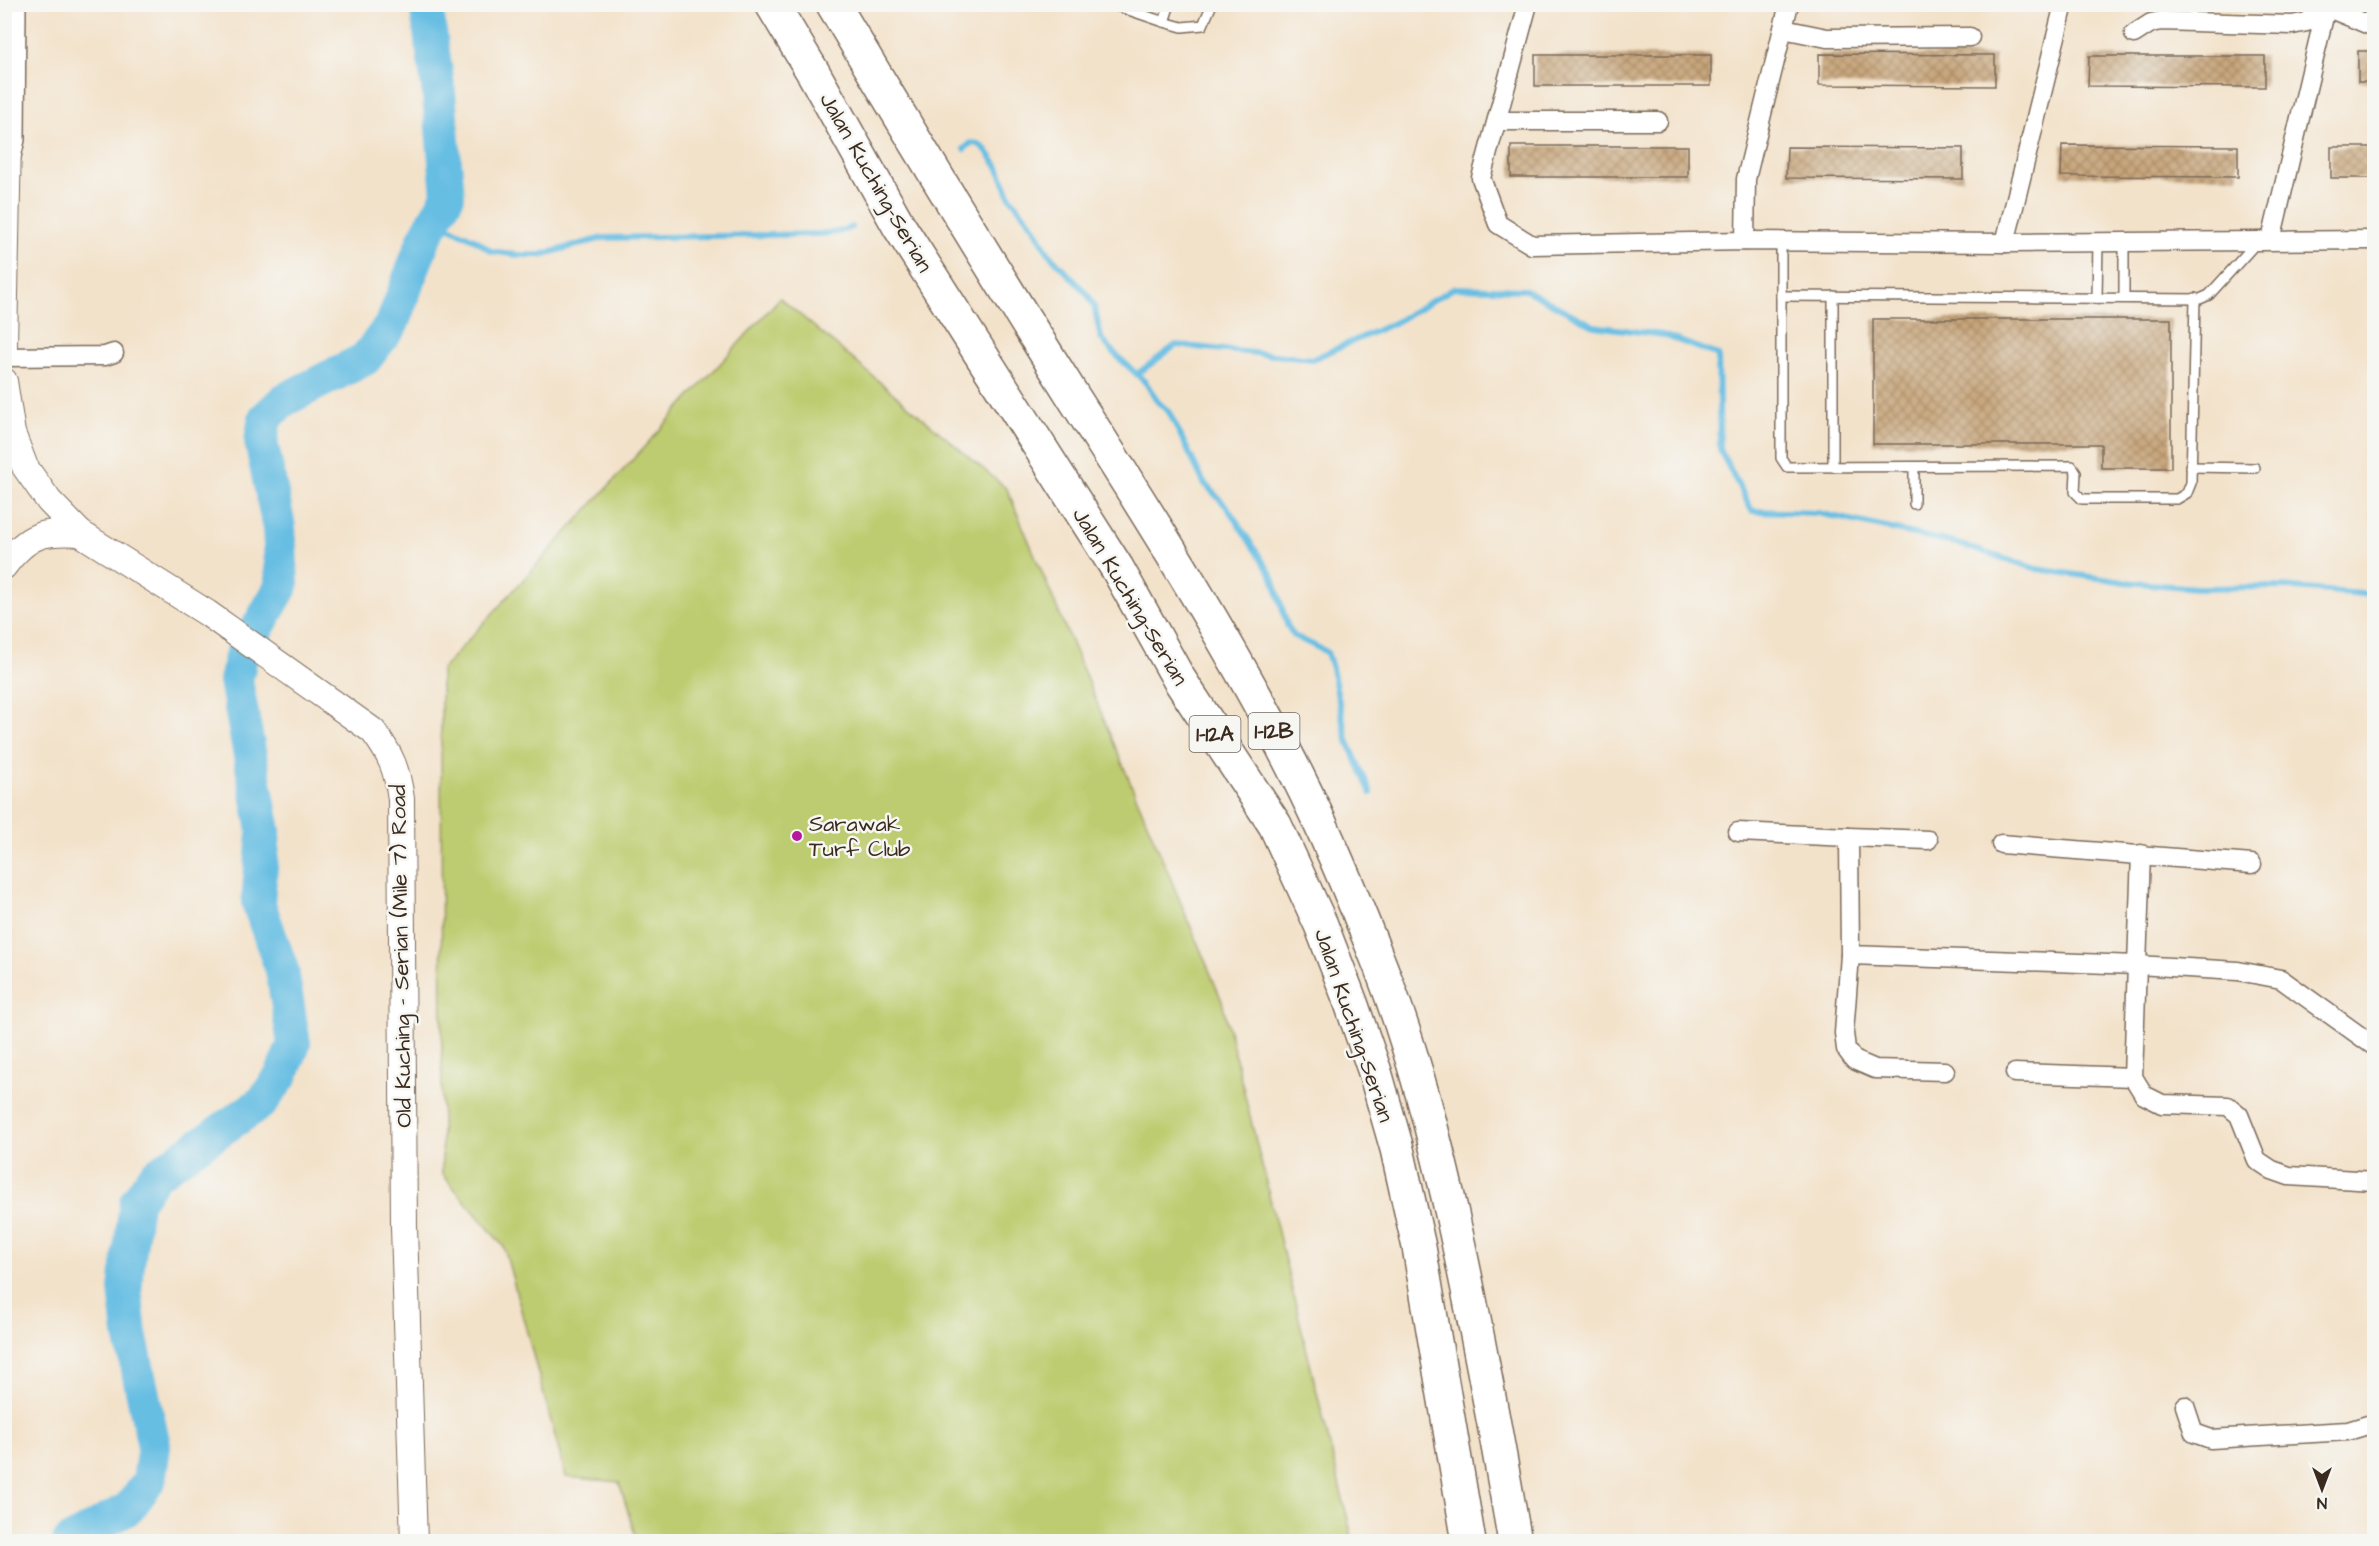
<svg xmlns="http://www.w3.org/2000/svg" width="2379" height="1546" font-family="'Architects Daughter',sans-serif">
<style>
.garden{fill:#bdcc6f;stroke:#7c7b46;stroke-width:1.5}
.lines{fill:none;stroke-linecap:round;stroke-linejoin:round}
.stream{stroke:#66bee3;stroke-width:6}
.river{stroke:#66bee3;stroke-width:34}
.building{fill:url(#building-cross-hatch)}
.lane-casing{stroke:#7b6a5a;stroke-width:12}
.street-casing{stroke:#7b6a5a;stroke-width:21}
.secondary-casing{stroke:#7b6a5a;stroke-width:28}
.highway-casing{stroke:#7b6a5a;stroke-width:36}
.lane{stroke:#fff;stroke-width:9}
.street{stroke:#fff;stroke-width:18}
.secondary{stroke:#fff;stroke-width:26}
.highway{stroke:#fff;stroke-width:33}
.poi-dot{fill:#b5179e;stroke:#f6f6f2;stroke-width:2}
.labels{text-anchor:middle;stroke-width:5;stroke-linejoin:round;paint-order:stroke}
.shield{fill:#f6f6f2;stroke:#73675e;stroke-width:1.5}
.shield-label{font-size:21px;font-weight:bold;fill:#3b2a1e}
.street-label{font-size:22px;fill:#3b2a1e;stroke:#f6f6f2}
.poi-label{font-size:22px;fill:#3b2a1e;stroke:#f6f6f2;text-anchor:start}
</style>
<defs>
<pattern id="building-cross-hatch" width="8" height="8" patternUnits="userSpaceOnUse" patternTransform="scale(1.5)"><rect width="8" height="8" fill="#c8a67b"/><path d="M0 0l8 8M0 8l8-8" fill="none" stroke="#a48764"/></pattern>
</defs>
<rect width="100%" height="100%" fill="#f6f6f2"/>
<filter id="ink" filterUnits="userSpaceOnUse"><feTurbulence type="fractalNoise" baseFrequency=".0167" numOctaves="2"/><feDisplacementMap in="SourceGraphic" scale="12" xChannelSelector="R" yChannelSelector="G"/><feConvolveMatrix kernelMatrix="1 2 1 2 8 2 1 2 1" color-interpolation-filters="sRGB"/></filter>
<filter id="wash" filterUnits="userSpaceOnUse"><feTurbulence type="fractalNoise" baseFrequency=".008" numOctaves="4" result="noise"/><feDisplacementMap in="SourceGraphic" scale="24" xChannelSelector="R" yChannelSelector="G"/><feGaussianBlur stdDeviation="1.35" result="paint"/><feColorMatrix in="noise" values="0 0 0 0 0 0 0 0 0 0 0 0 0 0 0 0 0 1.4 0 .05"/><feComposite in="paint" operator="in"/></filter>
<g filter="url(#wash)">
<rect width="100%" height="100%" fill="#f3e2ca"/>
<path class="garden" d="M780,298l227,191 215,512 131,540h-716l-18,-59 -53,-5 -62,-230 -62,-73 -1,-504z"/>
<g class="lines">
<g class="stream">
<path d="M964,149l7,-6 8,1 7,6 12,17 12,30 24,30 15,27 39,41 6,11 7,32 12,14 33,31 12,19 11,10 35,71 23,24 46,70 14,48 7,11 33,16 5,16 15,72 24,53"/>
<path d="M435,221l41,19 15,11 27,4h22l63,-17 217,-4 18,-2 14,-5"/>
<path d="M1137,374l39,-29 137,14 81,-36 60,-35 72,2 68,36 69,9 55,20 2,95 32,61 66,2 137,30 82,26 88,13 72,6 86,-1 91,8"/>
</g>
<path class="river" d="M69,1542l60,-34 20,-27 5,-35 -24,-112 -5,-45 11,-87 19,-27 107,-73 19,-26 13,-32 -12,-74 -24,-68 6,-71 -28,-150 5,-24 41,-72 -3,-58 -18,-86 4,-23 19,-18 81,-41 27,-35 32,-85 24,-43 -9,-102 -13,-90"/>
</g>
<g id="blocks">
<g class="building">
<rect x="2358" y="51" width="16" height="31"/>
<path d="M1819,54l176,1v31l-176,-1z"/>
<rect x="1535" y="55" width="176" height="31"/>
<path d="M2089,56h176v31l-177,-1z"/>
<path d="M2062,145l176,1v31l-177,-1z"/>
<rect x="1511" y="146" width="177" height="31"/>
<path d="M1787,147l176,1v31l-177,-1z"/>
<rect x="2331" y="147" width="43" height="31"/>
<path d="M1873,319h298v149h-70v-24h-228z"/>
</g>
</g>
</g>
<g filter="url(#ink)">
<use href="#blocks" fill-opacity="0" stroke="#7b6a5a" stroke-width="1.5"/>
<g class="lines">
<defs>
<g id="lane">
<path d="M1111,4l53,18 6,-18"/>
<path d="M1164,22l18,5 21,-2 9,-21"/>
<path d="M1781,241v217l6,9 285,-1 4,6 -1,20 7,7h95l10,-6 4,-10 4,-185"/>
<path d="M1781,296l419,3 9,-4 48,-53"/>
<path d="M1833,296v171"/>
<path d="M2097,298l1,-56"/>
<path d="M2124,298v-56"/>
<path d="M1914,467v37"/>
<path d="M2191,467l64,1"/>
</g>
<g id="street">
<path d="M1528,4l-47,174 17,46 34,21 213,-4 260,2 369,-3"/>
<path d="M1783,29l44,9 143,-1"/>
<path d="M2134,34l17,-11 10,-2 131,4 15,-3 19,-15 48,20"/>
<path d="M1497,121h161"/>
<path d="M2271,240l56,-236"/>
<path d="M1745,241l1,-62 43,-175"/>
<path d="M2005,243l59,-239"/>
<path d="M4,357l101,-1 9,-3"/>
<path d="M1738,832l111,5"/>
<path d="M1928,840l-79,-3 1,118 287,10 101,6 43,8 93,67"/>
<path d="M2001,844l251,20"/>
<path d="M2141,854l-8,223 11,18 18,9 66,2 11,9 18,45 15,10 17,6 85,5"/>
<path d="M1850,955l-6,78 2,16 8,11 21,9 70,2"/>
<path d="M2015,1073l118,4"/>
<path d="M2185,1406l9,27 17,6 137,-8 26,-8"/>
</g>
<g id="secondary">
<path d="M4,347l4,-208"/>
<path d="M4,381l8,52 13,34 24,34 31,32 127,80 166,118c18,24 24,38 28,68l3,428 10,315"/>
<path d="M4,566c24,-32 39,-35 76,-33"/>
</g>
<g id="highway">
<path d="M772,4l42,70 85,152 218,342 62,111 96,146 46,100 30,78 24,69 22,77 22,98 50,295"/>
<path d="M833,4c79,133 159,264 241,394 78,122 156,245 222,375 32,63 59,129 85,195 31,80 52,163 71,246 24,109 44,218 63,328"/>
<path d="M4,156l4,-17 1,-135"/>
</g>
</defs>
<use href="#lane" class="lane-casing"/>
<use href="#street" class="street-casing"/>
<use href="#secondary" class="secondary-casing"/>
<use href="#highway" class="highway-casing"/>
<use href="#lane" class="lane"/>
<use href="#street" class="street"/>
<use href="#secondary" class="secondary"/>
<use href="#highway" class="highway"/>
</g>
</g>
<circle class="poi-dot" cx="797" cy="836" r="6"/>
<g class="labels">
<g class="shield">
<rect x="1248.5" y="713" width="51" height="36" rx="4.5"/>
<rect x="1189.5" y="716" width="51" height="36" rx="4.5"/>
</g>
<g class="shield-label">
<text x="1274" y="738">1-12B</text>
<text x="1215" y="741">1-12A</text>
</g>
<g class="street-label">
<text transform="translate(877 182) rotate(60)" y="8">Jalan Kuching-Serian</text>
<text transform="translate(1131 596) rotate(59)" y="8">Jalan Kuching-Serian</text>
<text transform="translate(400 956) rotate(-91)" y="8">Old Kuching - Serian (Mile 7) Road</text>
<text transform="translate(1355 1025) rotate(71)" y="8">Jalan Kuching-Serian</text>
</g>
<g class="poi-label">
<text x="809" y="831">Sarawak<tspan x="809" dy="25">Turf Club</tspan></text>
</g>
</g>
<rect width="2379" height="1546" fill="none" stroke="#f6f6f2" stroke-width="24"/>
<g transform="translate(2322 1489) rotate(180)" stroke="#f6f6f2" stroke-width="4.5" paint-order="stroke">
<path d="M0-4.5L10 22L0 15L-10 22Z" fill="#3b2a1e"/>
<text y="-9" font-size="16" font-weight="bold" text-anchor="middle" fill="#3b2a1e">N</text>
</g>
</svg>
